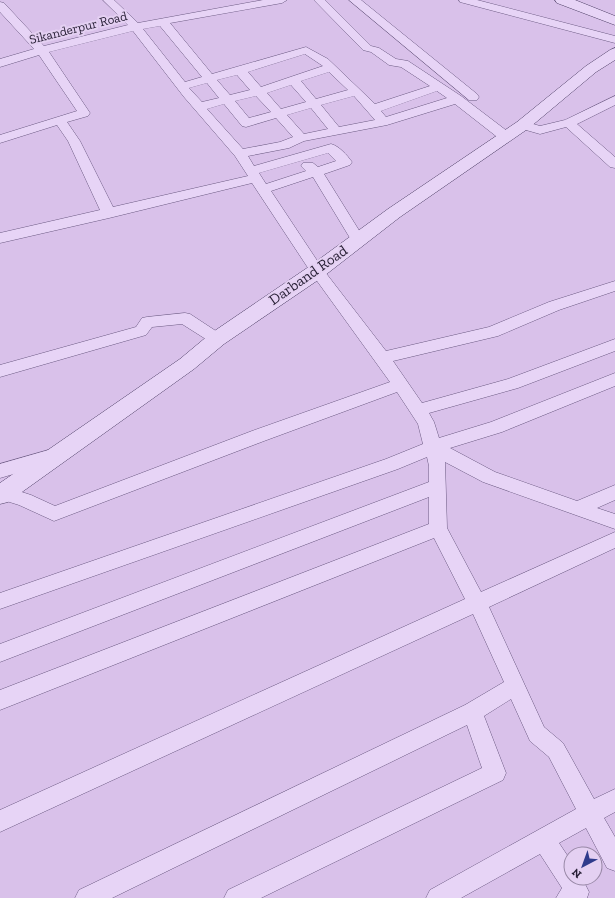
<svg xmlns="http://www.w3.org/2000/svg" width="615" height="898" font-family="'Zilla Slab',serif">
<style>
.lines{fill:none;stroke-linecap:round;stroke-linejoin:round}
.minor-casing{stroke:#6b5a82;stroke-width:1}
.secondary-casing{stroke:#4c3e64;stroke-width:1}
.minor{fill:#e7d4f6;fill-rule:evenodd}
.secondary{fill:#e7d4f6;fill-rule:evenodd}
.labels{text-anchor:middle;stroke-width:4;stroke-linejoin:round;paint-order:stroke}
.far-street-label{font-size:13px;fill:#251d33;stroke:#e4d0f2}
.street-label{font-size:15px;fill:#251d33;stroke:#e4d0f2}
</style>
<rect width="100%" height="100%" fill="#d9c1ea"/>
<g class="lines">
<defs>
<g id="minor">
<path d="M103,0h11l24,23 125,-23h24l-5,3 -112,20 42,51 94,-27 22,12 47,45 55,-18 -29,-19 -12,-2 -18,-13 -8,-2 -49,-50h11l46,46 8,2 17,11 12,2 53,35 50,38 1,3 -1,3h-10l-46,-36 -68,21 -83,16 -15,7 -41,8 6,10 77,-22c8,2 16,11 21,18l-2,3 -26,9 41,66 -2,3h-10l-40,-66 -42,14 51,77 64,83 103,-24 60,-25 66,-21v10l-56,19 -61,26 -105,25 29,42 86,-24 107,-40v12l-97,37 -89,25 5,9 5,16 52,-16 124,-49v13l-113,46 -52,16 45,24 82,29 38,-16v15l-18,8 18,6v15l-132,-47 -38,-20 2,66 34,64 134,-60v16l-126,59 55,120 19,16 31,56 21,-10v23l-11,6 11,19v34l-8,-3 -21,-40 -27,15 12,18v17h11l7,14 -2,6h-31l6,-10 -22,-34 -79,44h-35l4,-8 146,-81 -27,-52 -19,-16 -19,-42 -27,17 22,57 -3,7 -242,118h-37l4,-8 254,-122 -15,-43 -355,173h-37l4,-8 386,-185 39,-23 -31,-68 -473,218v-22l465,-211 -31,-61 -434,172v-20l429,-166v-27l-429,165v-18l429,-162v-16l-2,-9 -29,12 -398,140v-16l386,-134 37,-15 -5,-20 -21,-32 -133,49 -210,80 -35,-16 -19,-6v-12l3,-1 28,9 24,11 197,-75 138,-49 -78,-108 -60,-91 -143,35 -109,25v-10l100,-23 -32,-69 -11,-16 -57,18v-8l77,-24 -38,-56 -39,12v-8l34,-10 -34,-37v-10l4,1 40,43 84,-21zM160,26l42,51 -17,5 -42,-53zM133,31l51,66 51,59 13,20 -135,31 -33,-66 -13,-19 21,-6 2,-3 -41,-61zM305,54l18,12 -62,21 -13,-15zM329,72l19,18 -32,9 -15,-18zM237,75l13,15 -20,5 -13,-15zM207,83l12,15 -17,4 -13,-14zM291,85l15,17 -25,7 -14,-16zM437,91l10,7 -61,19 -5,-6zM256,96l15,16 -22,6 -14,-17zM354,96l21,24 -36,7 -18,-22zM224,104l18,22 4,1 30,-9 17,19 -13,5 -37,7 -36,-40zM311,108l17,21 -24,5 -17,-19zM328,153l8,8 -18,6 -5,-4h-10l-2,3 5,5 -40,13 -7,-11z"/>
<path d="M349,0h12l116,94 2,3 -2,3h-8z"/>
<path d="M459,0h18l138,36v7l-155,-41z"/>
<path d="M615,96v9l-38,19 38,33v11l-5,-1 -44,-40 -26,7 -21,-6 -2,-3 6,-4 17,5 25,-6z"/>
<path d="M185,313l5,1 32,21 3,4 -3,4 -5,2 -5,-2 -30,-19 -30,3 -6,8 -146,42v-12l136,-38 6,-9 5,-1z"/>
<path d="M52,449l6,2 3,5 -3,5 -58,17v-14z"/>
</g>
<g id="secondary">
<path d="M555,0h20l40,16v9l-58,-22z"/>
<path d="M615,48v12l-19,12 -67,56 -129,89 -76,59 -100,68 -30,25 -186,133 -8,2v-21l180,-124 30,-25 100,-68 78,-57 129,-87 69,-56 24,-16z"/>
</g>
</defs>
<use href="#minor" class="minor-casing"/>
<use href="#secondary" class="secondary-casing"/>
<use href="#minor" class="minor"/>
<use href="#secondary" class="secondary"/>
</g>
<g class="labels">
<g class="far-street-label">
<text transform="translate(78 27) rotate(-14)" y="5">Sikanderpur Road</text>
</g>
<g class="street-label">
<text transform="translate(308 275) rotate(-35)" y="5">Darband Road</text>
</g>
</g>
<g transform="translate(583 866) rotate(221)"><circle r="19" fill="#e4d0f2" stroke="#9888a6"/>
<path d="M0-3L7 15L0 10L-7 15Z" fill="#2f3b8c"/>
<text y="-6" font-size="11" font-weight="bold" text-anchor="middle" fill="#251d33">N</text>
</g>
</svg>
